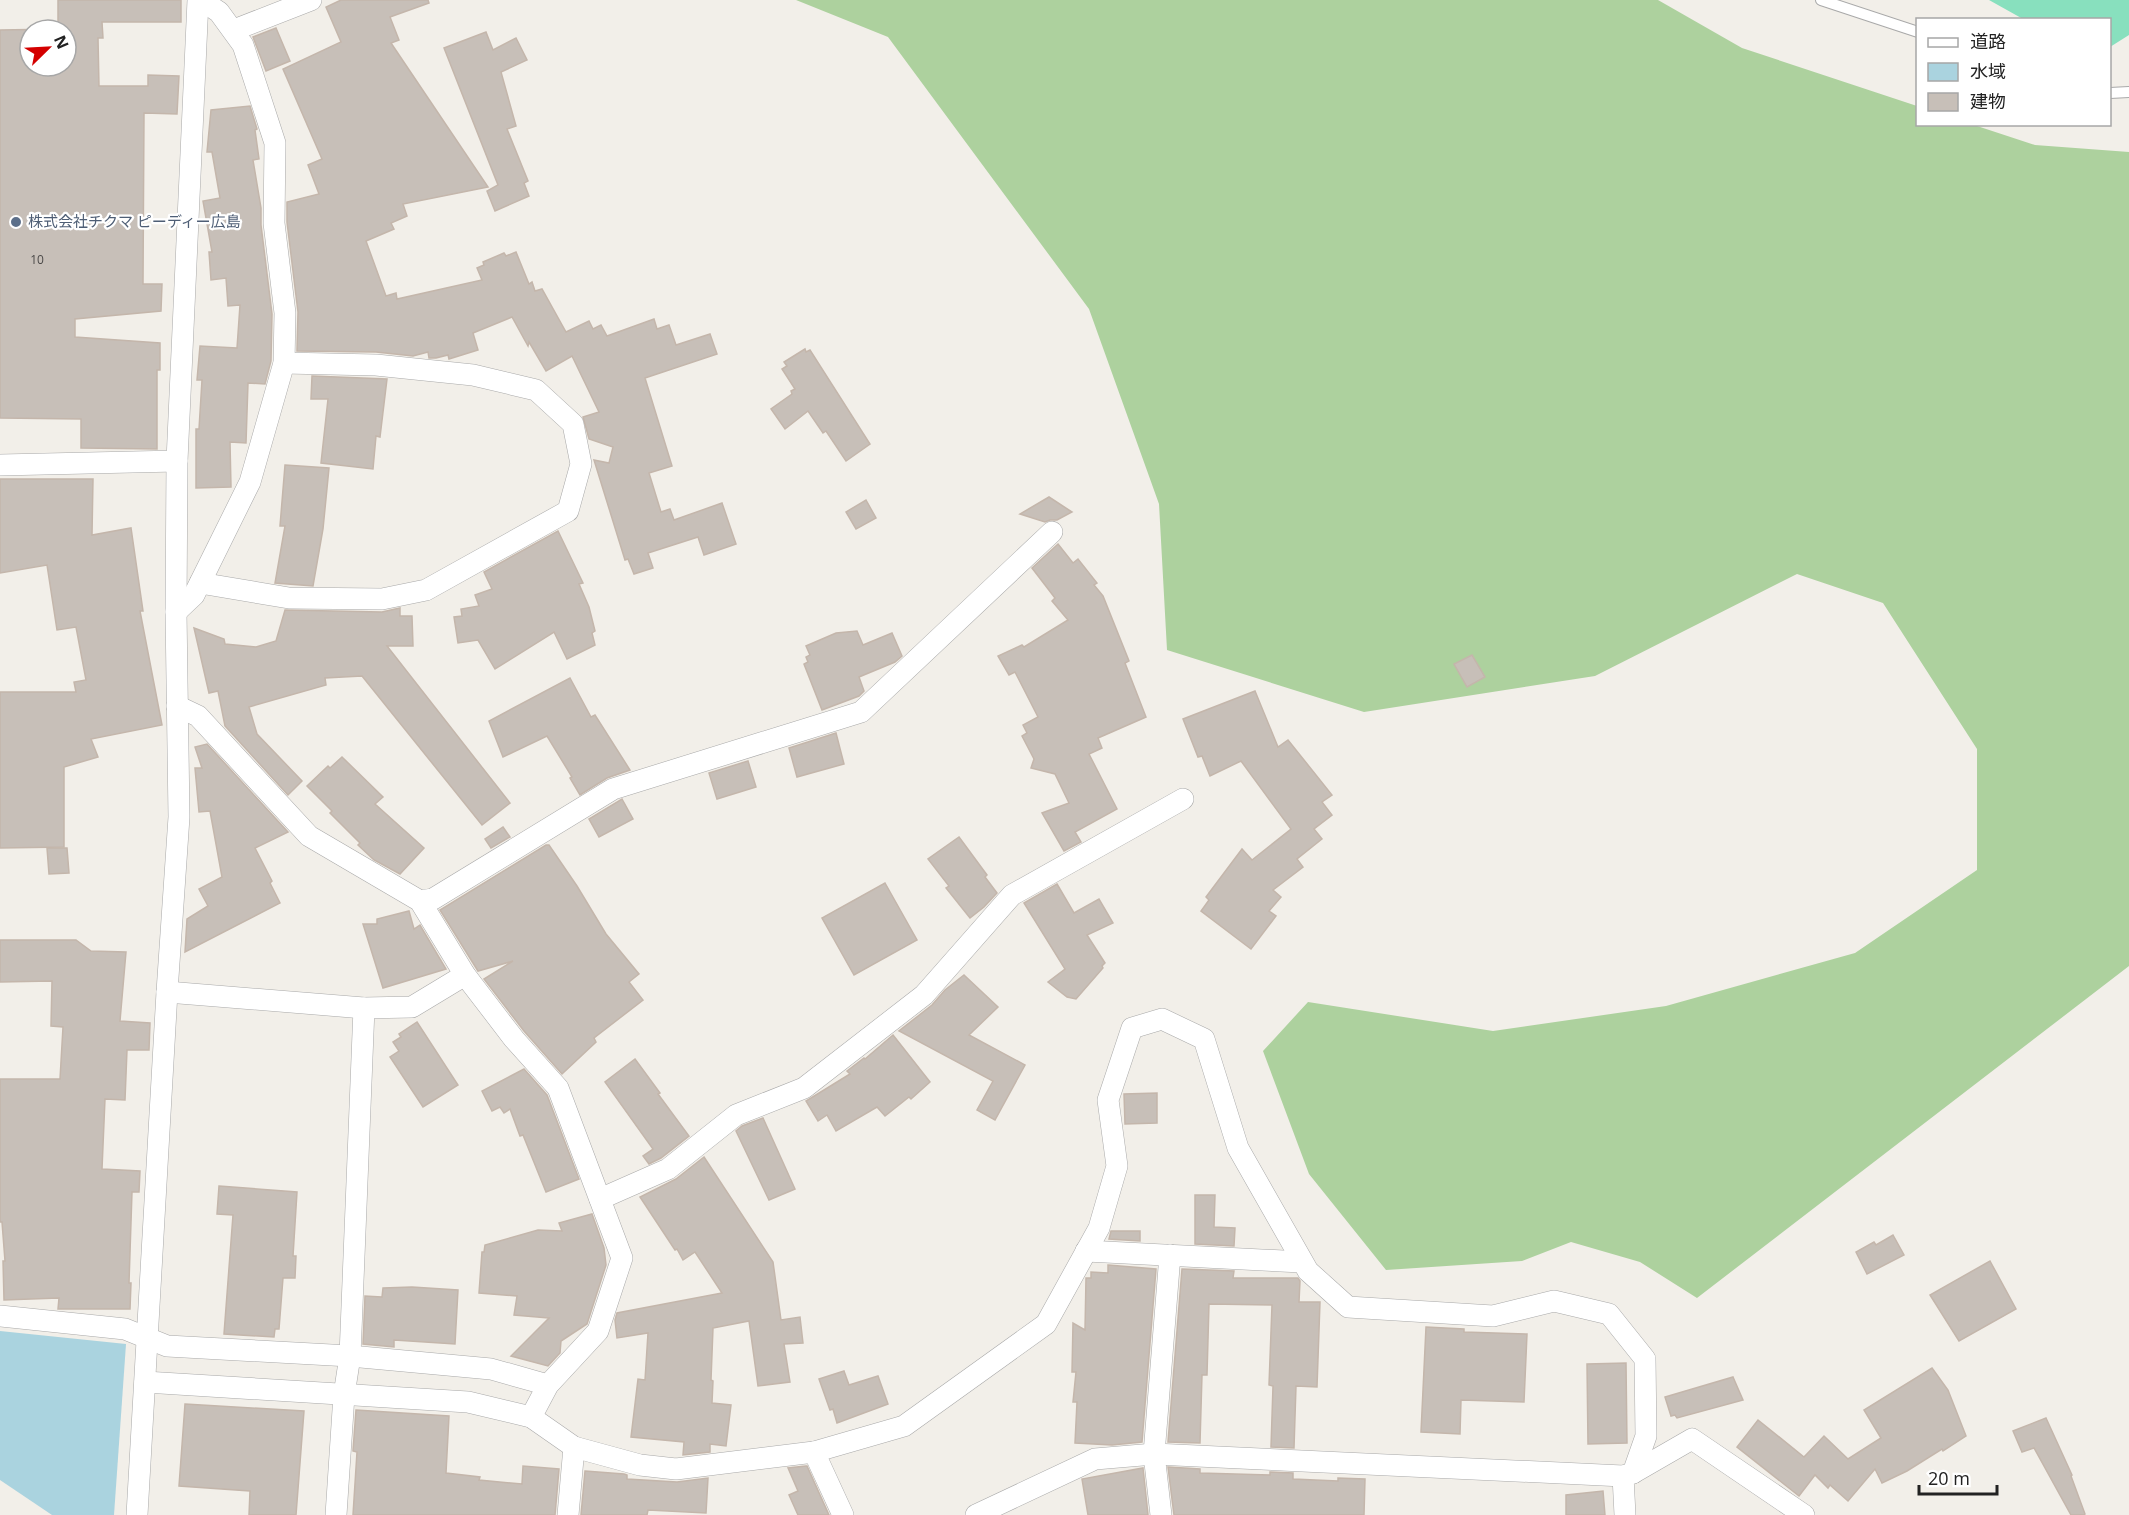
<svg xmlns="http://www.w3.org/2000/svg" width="2129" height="1515" font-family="'Open Sans','Noto Sans JP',sans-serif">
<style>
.forest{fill:#add19e}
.pitch{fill:#88e0be}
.water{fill:#aad3df}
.building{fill:#c7bfb8;stroke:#c4b6ab;stroke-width:1.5;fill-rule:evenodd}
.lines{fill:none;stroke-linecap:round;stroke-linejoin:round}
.lane-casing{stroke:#a9a9a9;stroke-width:12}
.street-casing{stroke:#a9a9a9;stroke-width:22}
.lane{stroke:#fff;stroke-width:10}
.street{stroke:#fff;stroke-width:21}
.service-dot{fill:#5c6f8a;stroke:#fff;stroke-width:2}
.labels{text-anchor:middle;stroke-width:4.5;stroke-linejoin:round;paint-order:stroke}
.number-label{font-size:12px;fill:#4b4948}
.service-label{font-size:15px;fill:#4e5e75;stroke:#fff;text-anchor:start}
</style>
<rect width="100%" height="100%" fill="#f2efe9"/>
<path class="forest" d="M796,0h862l84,48 175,58 1,18 56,1 61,20 94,7v814l-432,332 -57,-36 -69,-20 -49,19 -136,9 -77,-96 -46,-123 45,-49 185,29 173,-25 189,-53 122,-83v-121l-94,-146 -86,-29 -202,102 -231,36 -197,-62 -8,-146 -70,-195 -201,-272z"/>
<path class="pitch" d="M1989,0h140v35l-19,12v-27l-87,-1z"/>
<path class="water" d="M0,1331l126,13 -12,171h-62l-52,-35z"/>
<g class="building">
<path d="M58,0h123v22h-79l1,16h-5l1,48h49v-11l31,1 -2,38 -33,-1 -1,171h19l-1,27 -86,8v18l85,6v27h-3v79l-76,-1v-29l-81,-1v-388l58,-1zM30,30h36v36h-36z"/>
<path d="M341,0h87l1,3 -39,14 9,23 -8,3 97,144 -85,17 4,12 -16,7 3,6 -28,12 20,55 10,-3 1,6 85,-19 -5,-12 7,-3 -1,-3 21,-9 2,3 10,-4 13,32 3,-2 3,9 7,-2 24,43 23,-11 4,8 8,-4 6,11 47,-17 3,10 12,-4 7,20 34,-11 7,20 -72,24 27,88 -23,7 12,39 9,-3 4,11 48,-17 14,41 -32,11 -6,-18 -50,16 5,15 -19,6 -6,-15 -3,1 -31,-100 15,3 4,-16 -24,-8 -6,-22 16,-5 -27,-56 -26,15 -17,-29 -1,4 -16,-29 -39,16 5,17 -29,9 -1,-4 -12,3h-7l-1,-6 -15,4 -37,-4 -79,-1 1,-39 -11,-90v-20l32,-8 -11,-29 14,-6 -39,-90 58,-27 -15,-35z"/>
<path d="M276,28l14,33 -24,10 -13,-34z"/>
<path d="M486,32l7,18 23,-12 11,22 -26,12 15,54 -9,3 21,52 -4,2 5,13 -34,15 -8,-20 11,-6 -54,-137z"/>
<path d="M250,106l7,23 -2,1 4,29 -6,1 8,48v17l11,89 -1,47 -6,23 -17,-1 -2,60 -16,-1 1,45 -35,1v-59h3l3,-49h-5l3,-34 37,2 3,-43 -12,1 -2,-28 -15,2 -2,-28h3l-9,-51 17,-3 -8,-46h-5l4,-42z"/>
<path d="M805,349l1,3 4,-2 60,94 -24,17 -20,-30 -3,2 -15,-22 -23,18 -14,-20 21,-15 -1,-3 4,-2 -13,-20 5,-3 -3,-4z"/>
<path d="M312,376l75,3 -7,58 -4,-1 -3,33 -52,-6 7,-64h-17z"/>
<path d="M285,465l44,3 -6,61 -10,57 -38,-3 10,-57h-5z"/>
<path d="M0,479h93l-1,56 39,-7 12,83h-3l22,114 -71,14 7,18 -34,10v80l-64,1v-156h76l-2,-10 12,-2 -10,-53 -19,3 -10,-65 -47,8z"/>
<path d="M1049,497l23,15 -15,8h-7l-5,2 -25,-8z"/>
<path d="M866,500l10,18 -20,11 -10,-17z"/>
<path d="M558,531l25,52 -4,1 10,23 6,24 -3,2 3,12 -28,14 -13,-27 -59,37 -17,-29 -20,3 -4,-26 8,-1 -1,-7 18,-3 -4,-11 17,-6 -8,-17z"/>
<path d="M1058,544l15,19 5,-4 19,24 -3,2 9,11 26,65 -4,2 21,54 -48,21 4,10 -13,6 28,55 -42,23 6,10 -17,9 -22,-38 27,-10 -14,-29 -24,-6 3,-9 -12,-23 5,-3 -4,-8 15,-8 -23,-45 -6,3 -11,-19 24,-11 2,2 44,-27 -16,-19 3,-3 -23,-30z"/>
<path d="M400,608v8h12l1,30h-26l123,157 -28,22 -120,-149 -37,2 1,7 -77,22 8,27 45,47 -14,14 -63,-69 -7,-35 -9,2 -15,-65 30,11 1,5 31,3 20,-6 9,-31 97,2z"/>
<path d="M857,631l6,14 29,-12 10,23 -7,6 -36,15 5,14 -5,5 -37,14 -18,-46 4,-2 -2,-5 4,-2 -4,-9 30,-13z"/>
<path d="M1472,655l13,22 -18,10 -13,-23z"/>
<path d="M570,678l21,39 4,-2 35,55 -23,8 -27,17 -10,-17 2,-1 -25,-41 -44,21 -14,-36z"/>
<path d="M1255,691l23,56 10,-7 44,55 -10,7 10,13 -18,14 8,10 -25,20 6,8 -30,23 8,7 -12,14 7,5 -25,33 -50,-38 8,-11 -3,-3 36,-48 10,11 39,-31 -50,-68 -31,15 -8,-20 -4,1 -15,-38z"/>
<path d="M836,733l8,31 -47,13 -8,-29z"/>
<path d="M207,744l81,88 -33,16 17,33 -2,2 10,20 -95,49 2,-33 21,-13 -9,-17 23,-12 -12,-66 -11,1 -4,-44h7l-7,-21z"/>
<path d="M342,757l41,40 -8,7 49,44 -24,26 -26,-14 -16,-15 2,-2 -30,-30 2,-2 -25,-25 21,-20 2,2z"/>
<path d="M748,761l8,26 -39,12 -8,-26z"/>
<path d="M622,799l11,20 -34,18 -10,-18z"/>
<path d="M503,827l7,10 -19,11 -6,-9z"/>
<path d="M959,837l28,38 -2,2 12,16 -13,14 -14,11 -24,-30 3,-2 -21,-27z"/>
<path d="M546,845h3l28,41 29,48 33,40 -10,8 14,18 -49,38 2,4 -34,32 -38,-43 -40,-52 29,-18 -35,10 -38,-61z"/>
<path d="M47,848h20l2,25 -20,1z"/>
<path d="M885,883l32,57 -63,35 -32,-57z"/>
<path d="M1057,884l17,29 25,-14 14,24 -26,12 18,28 -3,3 1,2 -27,31 -9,-2 -19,-15 17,-13 -41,-66z"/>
<path d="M409,911l5,18 6,-4 26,44 -63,19 -20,-64h14v-5z"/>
<path d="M0,940h76l15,11 35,1 -6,69 30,2 -1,27h-22l-2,50 -20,-1 -3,70 38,2 -1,21h-7l-3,91h2l-1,26h-72l1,-11 -55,2 -1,-39h2l-3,-39h-2v-143h60l3,-52 -12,-1 1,-45 -52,1z"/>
<path d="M964,975l34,32 -29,28 56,30 -30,55 -18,-10 16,-29 -94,-50 33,-26 13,-15z"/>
<path d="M417,1022l41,63 -35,22 -33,-50 9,-6 -6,-9 8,-5 -2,-3z"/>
<path d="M893,1035l37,47 -19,17 -2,-2 -24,19 -8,-9 -41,24 -9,-16 -9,6 -12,-20 44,-27 -3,-3 17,-13 1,1z"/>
<path d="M635,1059l25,34 -2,1 31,42 -28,22 -12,6 -6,-8 10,-7 -48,-67z"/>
<path d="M524,1069l23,26 32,84 -33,13 -23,-57 -3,1 -10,-27 -6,4 -4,-6 -8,4 -10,-20z"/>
<path d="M1157,1093v30l-32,1 -1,-30z"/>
<path d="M763,1118l32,71 -26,11 -33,-69 6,-5z"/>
<path d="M704,1157l69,105 8,58 19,-3 3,26 -19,1 6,38 -32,4 -9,-65 -36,7 -2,52 2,1 -1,22 19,2 -5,41 -16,-2v8l-27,3 1,-13 -53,-5 7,-58 7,1 3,-47 -31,5 -2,-18 2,-7 105,-20 -27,-41 -12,8 -6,-11 -2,1 -35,-53 36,-18z"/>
<path d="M219,1186l78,6 -4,64h3l-1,22h-12l-4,51h-4l-1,8 -50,-3 9,-119 -16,-1z"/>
<path d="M1195,1195h20l-1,32 21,1 -1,18 -39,-2z"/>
<path d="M592,1214l12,34 2,17 -19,59 -26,17 -1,12 -12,13 -37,-10 38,-38 -35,-3 3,-19 -38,-3 3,-41h2l1,-7 53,-15 24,1 -3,-8z"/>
<path d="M1111,1231h29v10l-31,-2z"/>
<path d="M1893,1235l11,20 -37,19 -11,-22 18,-10 2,3z"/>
<path d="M1990,1261l26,48 -57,32 -29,-46z"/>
<path d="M1108,1265l48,4 -14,173 -30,3 -37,-2 2,-41h-4l3,-30h-4l1,-49 12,7 1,-52h5v-6l17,1z"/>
<path d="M1182,1269l52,2 -1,7h65l2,3 -1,21h21l-3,85 -21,-1 -2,62 -23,-1 2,-61 -4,-1 3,-80 -63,-1 -2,71h-5l-2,68 -32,-1z"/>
<path d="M412,1287l46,3 -3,54 -61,-4v7l-31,-3 2,-48 17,1 1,-9z"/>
<path d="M1426,1327l38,2v3l63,2 -3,68 -63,-2 -1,34 -39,-2z"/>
<path d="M1626,1363l1,80 -39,1 -1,-80z"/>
<path d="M1932,1368l16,22 18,46 -23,15 -1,-2 -35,22 -25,12 -7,-14 -27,32 -18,-16 -2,3 -13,-13 -16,21 -62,-49 21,-27 46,37 20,-21 24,23 33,-21 -17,-28z"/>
<path d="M844,1371l5,14 29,-9 10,28 -51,19 -4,-14 -3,1 -11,-31z"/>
<path d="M1733,1377l10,23 -66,18 -2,-3 -4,1 -6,-19z"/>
<path d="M185,1404l119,7 -8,104h-47l1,-24 -71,-5z"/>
<path d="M356,1410l93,6 -3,57 34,4 -1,3 43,4 1,-18 36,3 -4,46h-202l4,-63 -4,-1z"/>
<path d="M2046,1418l26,57 -1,1 14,38 -1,1h-13l-37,-67 -12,4 -9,-21z"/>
<path d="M806,1466h1l22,49h-31l-9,-20 9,-4 -10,-23z"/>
<path d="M1168,1467l32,2v4l70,2v-3l23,1v6l45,2v-3l27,1 -1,36h-190z"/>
<path d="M1143,1468l5,47h-60l-6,-36z"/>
<path d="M585,1471l39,3 3,1v4l50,3 31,-4 -2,35 -58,-3 -1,5h-66z"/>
<path d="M1603,1491l2,24h-39v-20z"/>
</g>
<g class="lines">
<defs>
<g id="lane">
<path d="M1821,0l97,32"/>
<path d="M2110,93l19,-1"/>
</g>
<g id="street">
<path d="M234,30l77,-30"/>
<path d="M0,465l177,-4"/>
<path d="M200,583l89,15 93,1 44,-9 142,-79 13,-47 -8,-40 -37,-34 -63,-15 -97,-10 -92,-2"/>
<path d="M176,612l18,-17 56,-113 34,-119 1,-50 -11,-90 1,-80 -32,-98 -24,-33 -18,-12"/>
<path d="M177,706l21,10 111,120 111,65 45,74 49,64 44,49 64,170 -24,73 -50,54 -17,32"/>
<path d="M420,901l13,-2 180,-110 248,-77 191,-180"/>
<path d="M167,992l197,16 48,-1 53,-32"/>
<path d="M600,1199l68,-30 68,-54 68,-27 120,-93 88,-100 171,-96"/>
<path d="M1086,1251l216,11"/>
<path d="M0,1316l125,13 42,17 183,10 141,13 57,16"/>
<path d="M145,1382l323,20 63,15 43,30 66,18 36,4 138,-17 90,-26 142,-102 53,-96 18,-62 -9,-66 24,-72 30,-9 42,20 34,109 70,123 40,36 145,9 61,-15 55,13 36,45 1,77 -13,37"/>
<path d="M814,1452l29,63"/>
<path d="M1623,1476l2,39"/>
<path d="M137,1515l30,-523 12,-175 -3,-205 1,-151 21,-461"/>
<path d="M336,1515l8,-120 6,-39 14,-348"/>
<path d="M568,1515l6,-68"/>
<path d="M976,1515l119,-56 59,-5 469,22 10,-3 59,-34 112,76"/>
<path d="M1161,1515l-7,-61 16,-199"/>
</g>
</defs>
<use href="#lane" class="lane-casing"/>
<use href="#street" class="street-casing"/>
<use href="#lane" class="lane"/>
<use href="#street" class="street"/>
</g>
<circle class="service-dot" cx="16" cy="222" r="6"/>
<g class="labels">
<g class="number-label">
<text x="37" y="264">10</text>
</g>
<g class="service-label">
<text x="28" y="227">株式会社チクマ ピーディー広島</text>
</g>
</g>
<rect x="1916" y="18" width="195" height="108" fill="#ffffff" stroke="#a7a7a7" stroke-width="1.5"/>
<rect x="1928" y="38" width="30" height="9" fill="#ffffff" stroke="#a7a7a7" stroke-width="1.5"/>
<text x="1970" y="48" font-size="18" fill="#222222">道路</text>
<rect x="1928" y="63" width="30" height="18" fill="#aad3df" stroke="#a7a7a7" stroke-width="1.5"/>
<text x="1970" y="78" font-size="18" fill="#222222">水域</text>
<rect x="1928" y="93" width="30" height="18" fill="#c7bfb8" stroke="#a7a7a7" stroke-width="1.5"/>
<text x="1970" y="108" font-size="18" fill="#222222">建物</text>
<g transform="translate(48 48) rotate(66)"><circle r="28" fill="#ffffff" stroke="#a7a7a7" stroke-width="1.5"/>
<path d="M0-4.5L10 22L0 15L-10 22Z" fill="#d40000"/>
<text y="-9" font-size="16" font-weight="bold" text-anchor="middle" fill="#222222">N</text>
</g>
<path d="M1919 1485v9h78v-9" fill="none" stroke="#222222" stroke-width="3"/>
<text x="1928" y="1485" font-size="18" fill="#222222" stroke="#ffffff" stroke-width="4.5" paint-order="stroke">20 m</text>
</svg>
